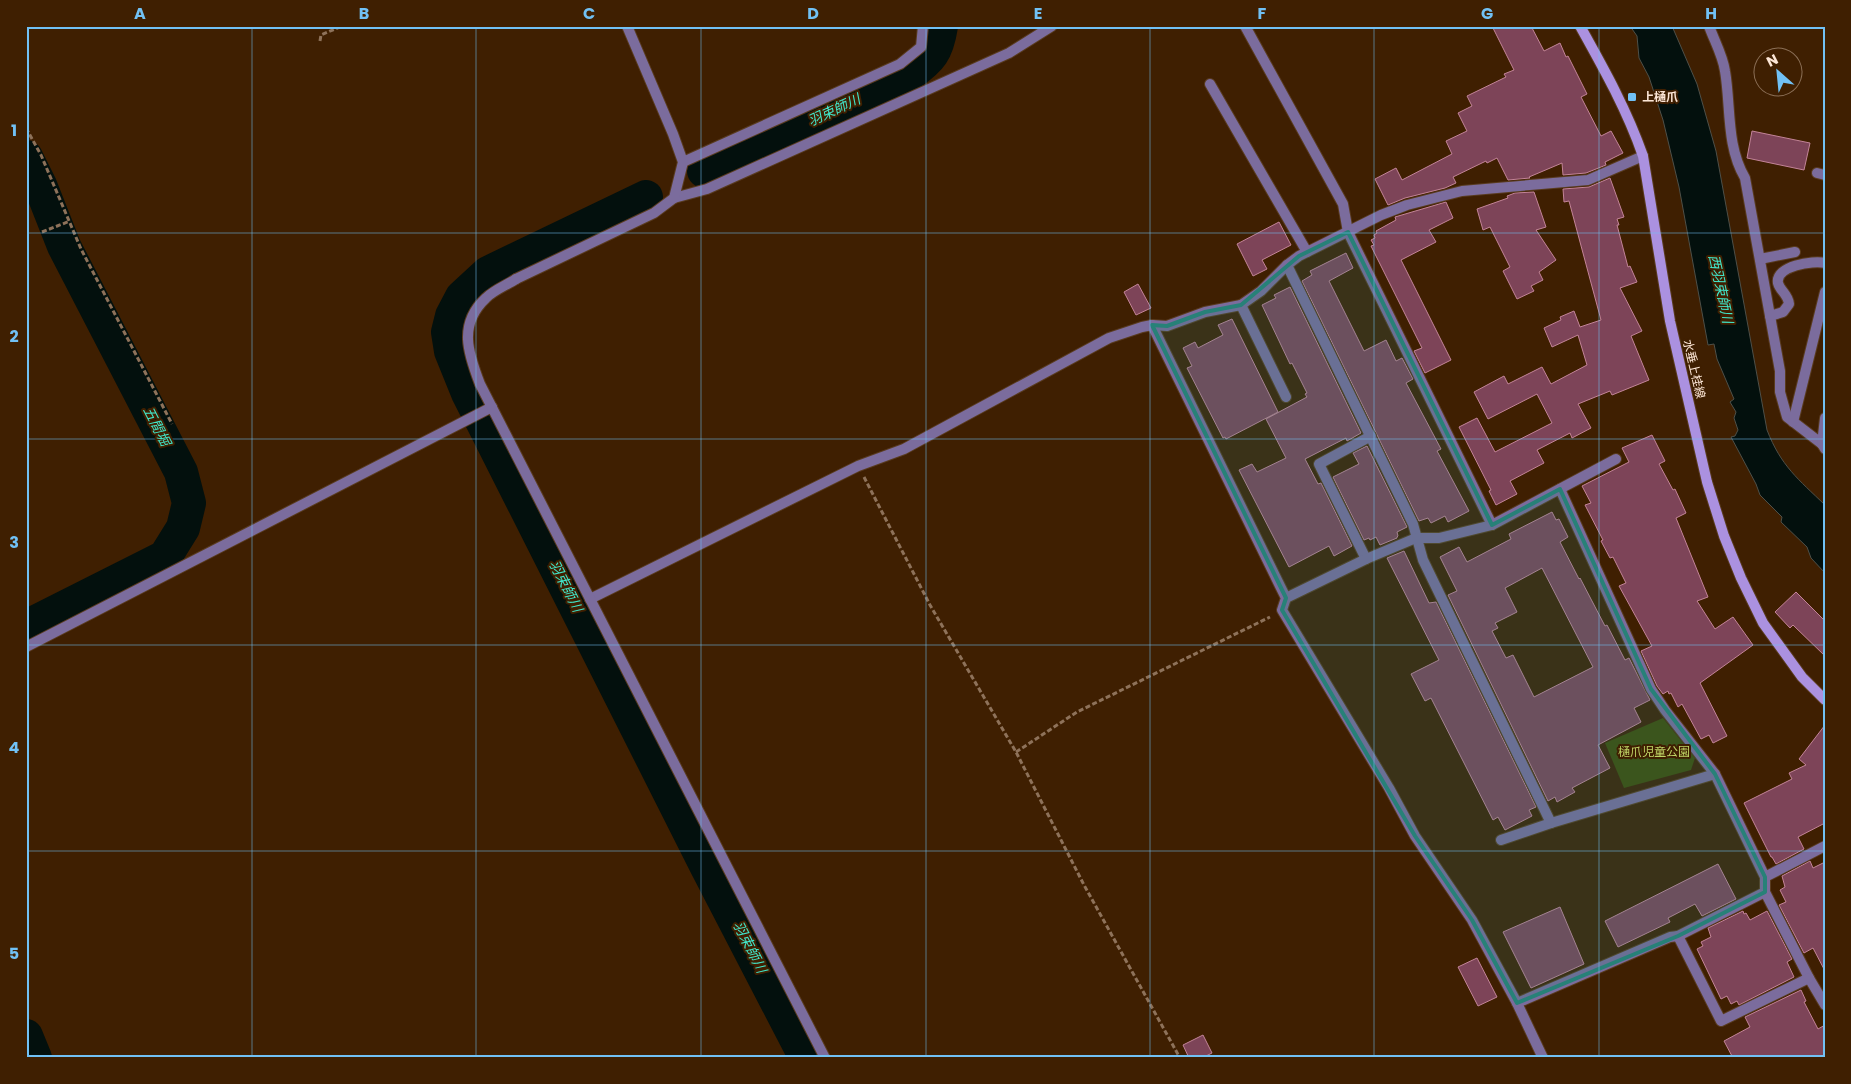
<svg xmlns="http://www.w3.org/2000/svg" width="1851" height="1084" font-family="Poppins,'Noto Sans JP',sans-serif">
<style>
.green{fill:#404a07}
.water{fill:#03100d;stroke:#4e5049}
.lines{fill:none;stroke-linecap:round;stroke-linejoin:round}
.river{stroke:#03100d;stroke-width:34}
.building{fill:#7d4458;stroke:#c38498;fill-rule:evenodd}
.service-casing{stroke:#593b1f;stroke-width:12}
.minor-casing{stroke:#593b1f;stroke-width:12}
.tertiary-casing{stroke:#593b1f;stroke-width:12}
.secondary-casing{stroke:#593b1f;stroke-width:12}
.path{stroke:#8e725a;stroke-width:3;stroke-dasharray:5 2.5;stroke-linecap:butt}
.service{stroke:#7b6c9d;stroke-width:10}
.minor{stroke:#7b6c9d;stroke-width:10}
.tertiary{stroke:#7b6c9d;stroke-width:10}
.secondary{stroke:#ab91e0;stroke-width:10}
.marked{fill:#278178;fill-opacity:0.2;stroke:#278178;stroke-width:4;stroke-linejoin:round}
.grid{fill:none;stroke:#71c1f5;stroke-width:1;stroke-opacity:0.55}
.poi-dot{fill:#71c1f5;stroke:#3f1f01;stroke-width:2}
.labels{text-anchor:middle;stroke-width:4;stroke-linejoin:round;paint-order:stroke}
.poi-label{font-size:12px;font-weight:bold;fill:#fce6d6;stroke:#3f1f01;text-anchor:start}
.street-label{font-size:12px;fill:#fce6d6;stroke:#3f1f01}
.park-label{font-size:12px;fill:#bfd466;stroke:#3f1f01}
.water-label{font-size:14px;font-style:italic;fill:#41e7cb;stroke:#3f1f01}
.neatline{fill:none;stroke:#71c1f5;stroke-width:2}
.grid-label{font-size:16px;text-anchor:middle;font-weight:bold;fill:#71c1f5}
</style>
<rect width="100%" height="100%" fill="#3f1f01"/>
<path class="green" d="M1663,718l32,40 -4,12 -67,18 -19,-45z"/>
<path class="water" d="M1630,26h42l25,58 19,67 51,279c14,36 31,49 58,75v68l-14,-15 -4,-11 -26,-25 1,-5 -22,-22 -4,-11 -25,-47 4,-1 3,-6 -4,-12 2,-6 -6,-10 4,-3 -17,-40 -3,-15 -6,1 -29,-158 -16,-67 -14,-43 -10,-19 -2,-22z"/>
<g class="lines">
<g class="river">
<path d="M26,157l14,28 24,61 117,226 8,31 -6,25 -18,29 -139,70"/>
<path d="M704,171l206,-97c21,-15 27,-22 31,-48"/>
<path d="M646,197l-158,76 -26,24 -10,19 -4,16 3,19 17,42 239,474 99,191"/>
<path d="M26,1036l9,22"/>
</g>
</g>
<g class="building">
<path d="M1492,26h39l13,25 16,-8 6,14 2,-1 19,38 -6,3 20,39 10,-5 12,22 -18,9 1,3 -20,8 -23,2 -1,-12 -33,14 1,1 -22,2 -11,-22 -10,5 -1,-2 -33,16 3,6 -11,5 -40,10 -17,7 -13,-26 21,-11 6,12 50,-26 -6,-13 21,-10 -9,-18 14,-7 -5,-10 39,-19 -2,-3 10,-4z"/>
<path d="M1752,131l58,12 -6,27 -57,-12z"/>
<path d="M1610,178l14,39 -7,2 2,6h-2l11,42 2,-1 7,16 -17,6 22,43 -11,5 18,44 -37,15 -2,-4 -32,13 13,24 -19,10 -2,-5 -33,17 7,13 -34,18 7,13 -21,11 -7,-14 2,-1 -32,-63 18,-9 18,34 57,-29 -15,-29 -49,25 -14,-27 30,-16 4,8 34,-17 9,17 36,-19 -9,-30 -26,12 -8,-19 17,-8 -1,-3 14,-6 6,16 21,-7 -32,-119 -5,1 -1,-13 26,-2z"/>
<path d="M1534,192l12,35 -10,3 20,30 -17,12 4,8 -12,6 3,5 -17,8 -14,-28 7,-4 -20,-40 -7,3 -6,-21 31,-11 -1,-2 8,-3z"/>
<path d="M1446,202l7,16 -24,12 7,12 -35,18 50,100 -26,13 -11,-22 8,-3 -51,-102 3,-1 -3,-5 4,-2 -1,-3 3,-2 -1,-2 20,-11 -1,-3z"/>
<path d="M1279,222l12,23 -29,15 5,9 -14,7 -16,-32z"/>
<path d="M1346,253l7,15 -24,13 35,70 22,-11 10,21 6,-3 11,21 -7,4 35,66 -4,2 32,60 -21,11 -3,-6 -14,7 -3,-5 -9,3 -117,-240 10,-6 -2,-4z"/>
<path d="M1138,284l13,24 -15,7 -12,-23z"/>
<path d="M1290,287l71,146 -14,8 -1,-3 -41,21 13,25 3,-1 31,63 -18,10 -5,-10 -40,21 -50,-97 13,-6 5,8 29,-14 -20,-39 41,-22 -2,-3 2,-1 -15,-30 -2,1 -28,-59 14,-7 -2,-3z"/>
<path d="M1232,319l46,93 -52,27 -1,-2 -2,1 -36,-70 5,-2 -9,-18 12,-6 3,6 25,-13 -5,-10z"/>
<path d="M1652,435l13,26 -6,3 14,26 2,-1 11,24 -10,5 32,79 -11,4 18,28 18,-12 20,28 -53,38 27,53 -14,7 -4,-8 -8,4 -19,-35 -4,3 -7,-14 -2,1 -1,-3 -5,3 -6,-8 -16,-35 11,-5 -33,-60 7,-3 -13,-26 -3,1 -9,-17 2,-1 -18,-35 6,-2 -9,-17 47,-24 -7,-14z"/>
<path d="M1367,446l40,81 -10,5 1,4 -1,1v1l-17,7 -4,-8 -6,3 -1,-2 -5,2 -31,-63 26,-13 -6,-11z"/>
<path d="M1552,512l4,8 3,-1 9,18 -8,5 19,37 1,-1 25,48 2,-1 18,35 4,-2 21,42 -16,8 7,14 -43,23 12,23 -38,20 3,4 -18,10 -2,-5 -7,4 -100,-206 9,-4 -17,-34 19,-10 8,15 44,-23 -2,-5zM1542,568l51,99 -59,30 -21,-42 -7,3 -14,-27 6,-3 -3,-5 22,-11 -12,-24z"/>
<path d="M1404,551l25,52 7,-1 100,205 -7,3 3,6 -27,14 -7,-13 -5,3 -62,-122 -6,3 -14,-27 28,-14 -52,-102z"/>
<path d="M1796,592l29,29v35l-32,-31 -3,3 -15,-16z"/>
<path d="M1825,725v98l-27,14 6,12 -28,15 -4,-7h-1l-27,-54 48,-24 -3,-6 17,-8 -7,-6z"/>
<path d="M1810,861l3,7 12,-6v109l-12,-23 -9,5 -25,-48 7,-3 -6,-12 5,-3 -3,-11z"/>
<path d="M1718,864l18,35 -34,17 -7,-12 -27,14 2,4 -52,25 -13,-26z"/>
<path d="M1560,907l24,57 -53,24 -28,-56z"/>
<path d="M1743,911l1,3 2,-1 4,7 17,-9 25,48 -5,3 7,15 -55,28 -2,-4 -6,3 -4,-8 -6,3 -24,-50 6,-3 -2,-4 10,-5 -3,-9z"/>
<path d="M1477,958l20,39 -19,9 -20,-39z"/>
<path d="M1801,990l5,11 -2,1 14,27 7,-4v33h-92l-9,-17 26,-14 -5,-10z"/>
<path d="M1203,1035l9,18 -10,5h-13l-6,-13z"/>
</g>
<g class="lines">
<defs>
<g id="service">
<path d="M1709,26c5,14 14,30 16,45 6,35 1,75 20,107l35,193v21l7,25 35,27"/>
<path d="M1817,173l8,2"/>
<path d="M1760,259l35,-7"/>
<path d="M1770,316l13,-4 6,-8c-1,-10 -9,-13 -11,-21 -3,-17 35,-23 47,-20"/>
<path d="M1793,422l32,-130"/>
<path d="M1825,449l-3,-5 3,-26"/>
</g>
<g id="minor">
<path d="M1245,26l98,178 5,28 144,293"/>
<path d="M1210,84l97,168"/>
<path d="M683,162l217,-98 21,-17 2,-21"/>
<path d="M674,198l33,-9 302,-136 43,-27"/>
<path d="M1287,265l126,259 10,36 128,263"/>
<path d="M516,279l138,-66 20,-15 9,-36 -10,-28 -46,-108"/>
<path d="M1241,305l45,92"/>
<path d="M1152,325l129,263 5,10 -4,12 107,178 26,48 57,84 45,83 26,55"/>
<path d="M1560,489l91,200 14,21 50,64 50,103v15l44,86 16,27"/>
<path d="M1366,559l-47,-95 52,-28"/>
<path d="M1286,598l80,-39 50,-21h23l53,-13 124,-66"/>
<path d="M590,599l268,-133 46,-17 205,-111 33,-11 10,-2 15,1 38,-14 36,-7 20,-14 26,-26 12,-9 82,-41 26,-10 55,-14 126,-11 55,-24"/>
<path d="M26,647l466,-240"/>
<path d="M1501,840l50,-17 164,-49"/>
<path d="M1765,877l60,-31"/>
<path d="M1765,892l-87,44 43,85 88,-43"/>
<path d="M1517,1003l153,-66 8,-1"/>
</g>
<path id="tertiary" d="M516,279c-9,6 -22,11 -30,19 -28,26 -18,55 -6,86l345,674"/>
<path id="secondary" d="M1580,26c24,43 47,84 63,130l27,165 37,161 17,54 17,42 22,45 39,54 23,23"/>
</defs>
<use href="#service" class="service-casing"/>
<use href="#minor" class="minor-casing"/>
<use href="#tertiary" class="tertiary-casing"/>
<use href="#secondary" class="secondary-casing"/>
<g class="path">
<path d="M320,41l1,-6 21,-9"/>
<path d="M26,128l15,27 40,94 91,175"/>
<path d="M42,232l28,-11"/>
<path d="M864,477l66,128 86,147 68,133 96,173"/>
<path d="M1016,752l61,-40 193,-95"/>
</g>
<use href="#service" class="service"/>
<use href="#minor" class="minor"/>
<use href="#tertiary" class="tertiary"/>
<use href="#secondary" class="secondary"/>
</g>
<path class="marked" d="M1348,232l144,293 68,-36 91,200 64,85 50,103v15l-87,44 -161,67 -45,-83 -57,-84 -133,-226 4,-12 -134,-273 15,1 38,-14 36,-7 58,-49z"/>
<path class="grid" d="M252,26v1032M476,26v1032M701,26v1032M926,26v1032M1150,26v1032M1374,26v1032M1599,26v1032M26,233h1799M26,439h1799M26,645h1799M26,851h1799"/>
<rect class="poi-dot" x="1627" y="92" width="10" height="10" rx="2.5"/>
<g class="labels">
<g class="poi-label">
<text x="1642" y="101">上樋爪</text>
</g>
<g class="street-label">
<text transform="translate(1694 369) rotate(77)" y="4">水垂上桂線</text>
</g>
<g class="park-label">
<text x="1654" y="756">樋爪児童公園</text>
</g>
<g class="water-label">
<text transform="translate(834 110) rotate(-25)" y="5">羽束師川</text>
<text transform="translate(1721 289) rotate(78)" y="5">西羽束師川</text>
<text transform="translate(157 426) rotate(63)" y="5">五間堀</text>
<text transform="translate(566 586) rotate(63)" y="5">羽束師川</text>
<text transform="translate(750 947) rotate(63)" y="5">羽束師川</text>
</g>
</g>
<rect width="1851" height="1084" fill="none" stroke="#3f1f01" stroke-width="55"/>
<g transform="translate(1778 72) rotate(333)"><circle r="24" fill="#3f1f01" stroke="#8b6f56"/>
<path d="M0-4L9 19L0 12L-9 19Z" fill="#71c1f5"/>
<text y="-8" font-size="14" font-weight="bold" text-anchor="middle" fill="#fce6d6">N</text>
</g>
<rect x="28" y="28" width="1796" height="1028" class="neatline"/>
<g class="grid-label">
<text x="140" y="19">A</text>
<text x="364" y="19">B</text>
<text x="589" y="19">C</text>
<text x="813" y="19">D</text>
<text x="1038" y="19">E</text>
<text x="1262" y="19">F</text>
<text x="1487" y="19">G</text>
<text x="1711" y="19">H</text>
<text x="14" y="136">1</text>
<text x="14" y="342">2</text>
<text x="14" y="548">3</text>
<text x="14" y="753">4</text>
<text x="14" y="959">5</text>
</g>
</svg>
